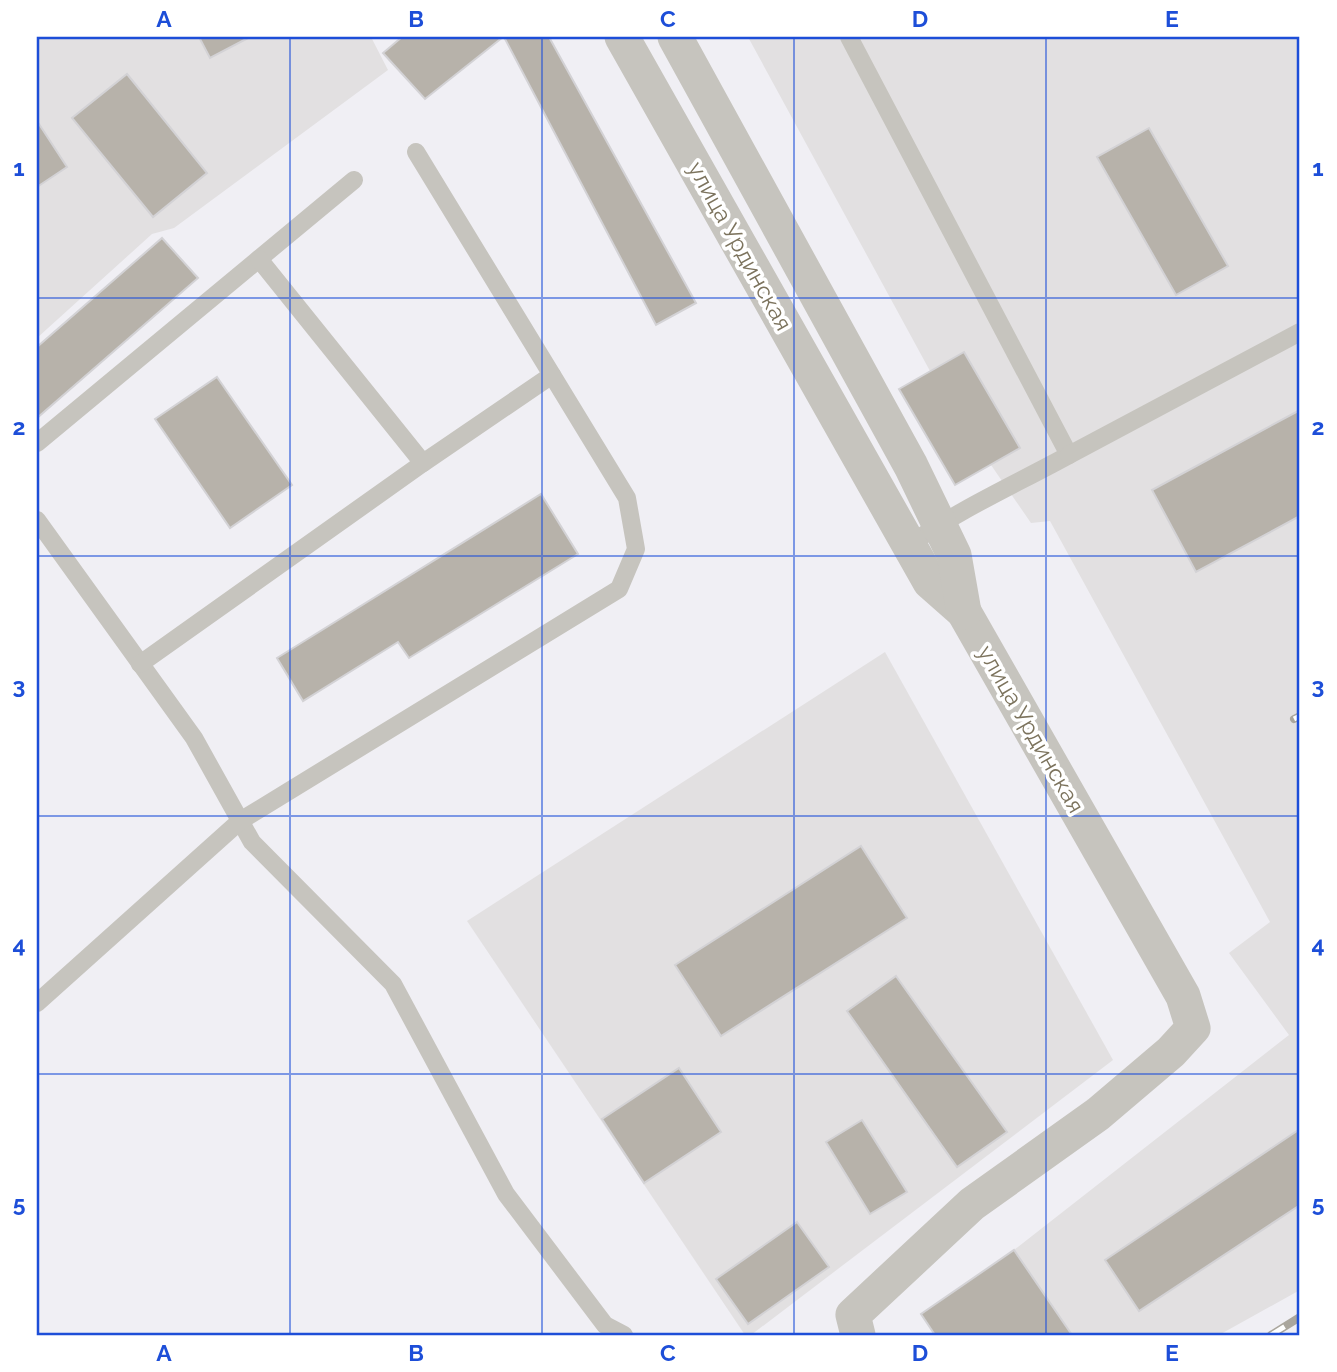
<svg xmlns="http://www.w3.org/2000/svg" width="1337" height="1372" font-family="Raleway,sans-serif">
<style>
.built{fill:#e2e0e1}
.building{fill:#b7b2aa;stroke:#d3d2d5;stroke-width:2}
.lines{fill:none;stroke-linecap:round;stroke-linejoin:round}
.lane{stroke:#c6c4be;stroke-width:18}
.street{stroke:#c6c4be;stroke-width:35}
.rail-casing{stroke:#aaa69d;stroke-width:8}
.rail{stroke:#fff;stroke-width:5;stroke-dasharray:16;stroke-linecap:butt}
.grid{fill:none;stroke:#1d4ed8;stroke-width:2;stroke-opacity:0.55}
.labels{text-anchor:middle;stroke-width:7;stroke-linejoin:round;paint-order:stroke}
.street-label{font-size:23px;fill:#7c735d;stroke:#fff}
.neatline{fill:none;stroke:#1d4ed8;stroke-width:2.5}
.grid-label{font-size:23px;text-anchor:middle;font-weight:bold;fill:#1d4ed8}
</style>
<rect width="100%" height="100%" fill="#f0eff4"/>
<g class="built">
<path d="M37,37h334l17,33 -214,158 -22,6 -115,104z"/>
<path d="M748,37h552v1253l-81,45h-284l-14,-21 93,-64 275,-215 -60,-82 41,-31 -220,-401 -19,2 -40,-58 -36,20 -56,-96 31,-18z"/>
<path d="M885,652l228,408 -362,275h-6l-278,-414z"/>
</g>
<g class="building">
<path d="M199,37h51l-40,21z"/>
<path d="M402,37h101l-78,62 -42,-46z"/>
<path d="M504,37h45l147,266 -40,22z"/>
<path d="M127,74l80,99 -54,44 -81,-99z"/>
<path d="M37,121l30,46 -30,20z"/>
<path d="M1149,128l79,138 -52,29 -79,-138z"/>
<path d="M162,238l36,40 -161,140v-71z"/>
<path d="M964,352l56,96 -65,37 -56,-96z"/>
<path d="M217,377l75,108 -62,43 -75,-109z"/>
<path d="M1300,410v106l-104,56 -44,-82z"/>
<path d="M541,494l37,60 -169,104 -11,-16 -95,59 -26,-43z"/>
<path d="M861,846l46,72 -186,118 -46,-71z"/>
<path d="M896,976l111,156 -50,35 -110,-156z"/>
<path d="M679,1068l42,64 -77,51 -42,-64z"/>
<path d="M862,1120l45,72 -37,22 -44,-72z"/>
<path d="M1300,1129v76l-161,106 -34,-51z"/>
<path d="M797,1222l32,45 -81,57 -32,-45z"/>
<path d="M1014,1250l58,85h-137l-14,-21z"/>
</g>
<g class="lines">
<g class="lane">
<path d="M849,37l220,418c-53,29 -111,55 -160,90"/>
<path d="M37,443l317,-263"/>
<path d="M1069,455l231,-123"/>
<path d="M423,463l129,-88"/>
<path d="M37,520l157,218 58,104 141,142 113,210 99,131 19,10"/>
<path d="M140,664l283,-201 -164,-204"/>
<path d="M37,1003l203,-182 379,-232 17,-40 -9,-51 -211,-346"/>
</g>
<g class="street">
<path d="M622,37l308,545 34,30 219,384 10,32 -22,24 -73,62 -126,90 -119,111 5,20"/>
<path d="M675,37l236,429 43,89 10,57"/>
</g>
<defs>
<g id="rail">
<path d="M1294,719l6,-3"/>
<path d="M1271,1335l29,-18"/>
</g>
</defs>
<use href="#rail" class="rail-casing"/>
<use href="#rail" class="rail"/>
</g>
<path class="grid" d="M290,37v1298M542,37v1298M794,37v1298M1046,37v1298M37,298h1263M37,556h1263M37,816h1263M37,1074h1263"/>
<g class="labels">
<g class="street-label">
<text transform="translate(740 246) rotate(61)" y="8">улица Урдинская</text>
<text transform="translate(1031 729) rotate(60)" y="8">улица Урдинская</text>
</g>
</g>
<rect width="1337" height="1372" fill="none" stroke="#ffffff" stroke-width="77"/>
<rect x="38" y="38" width="1260" height="1296" class="neatline"/>
<g class="grid-label">
<text x="164" y="27">A</text>
<text x="416" y="27">B</text>
<text x="668" y="27">C</text>
<text x="920" y="27">D</text>
<text x="1172" y="27">E</text>
<text x="19" y="176">1</text>
<text x="1318" y="176">1</text>
<text x="19" y="435">2</text>
<text x="1318" y="435">2</text>
<text x="19" y="694">3</text>
<text x="1318" y="694">3</text>
<text x="19" y="953">4</text>
<text x="1318" y="953">4</text>
<text x="19" y="1212">5</text>
<text x="1318" y="1212">5</text>
<text x="164" y="1361">A</text>
<text x="416" y="1361">B</text>
<text x="668" y="1361">C</text>
<text x="920" y="1361">D</text>
<text x="1172" y="1361">E</text>
</g>
</svg>
